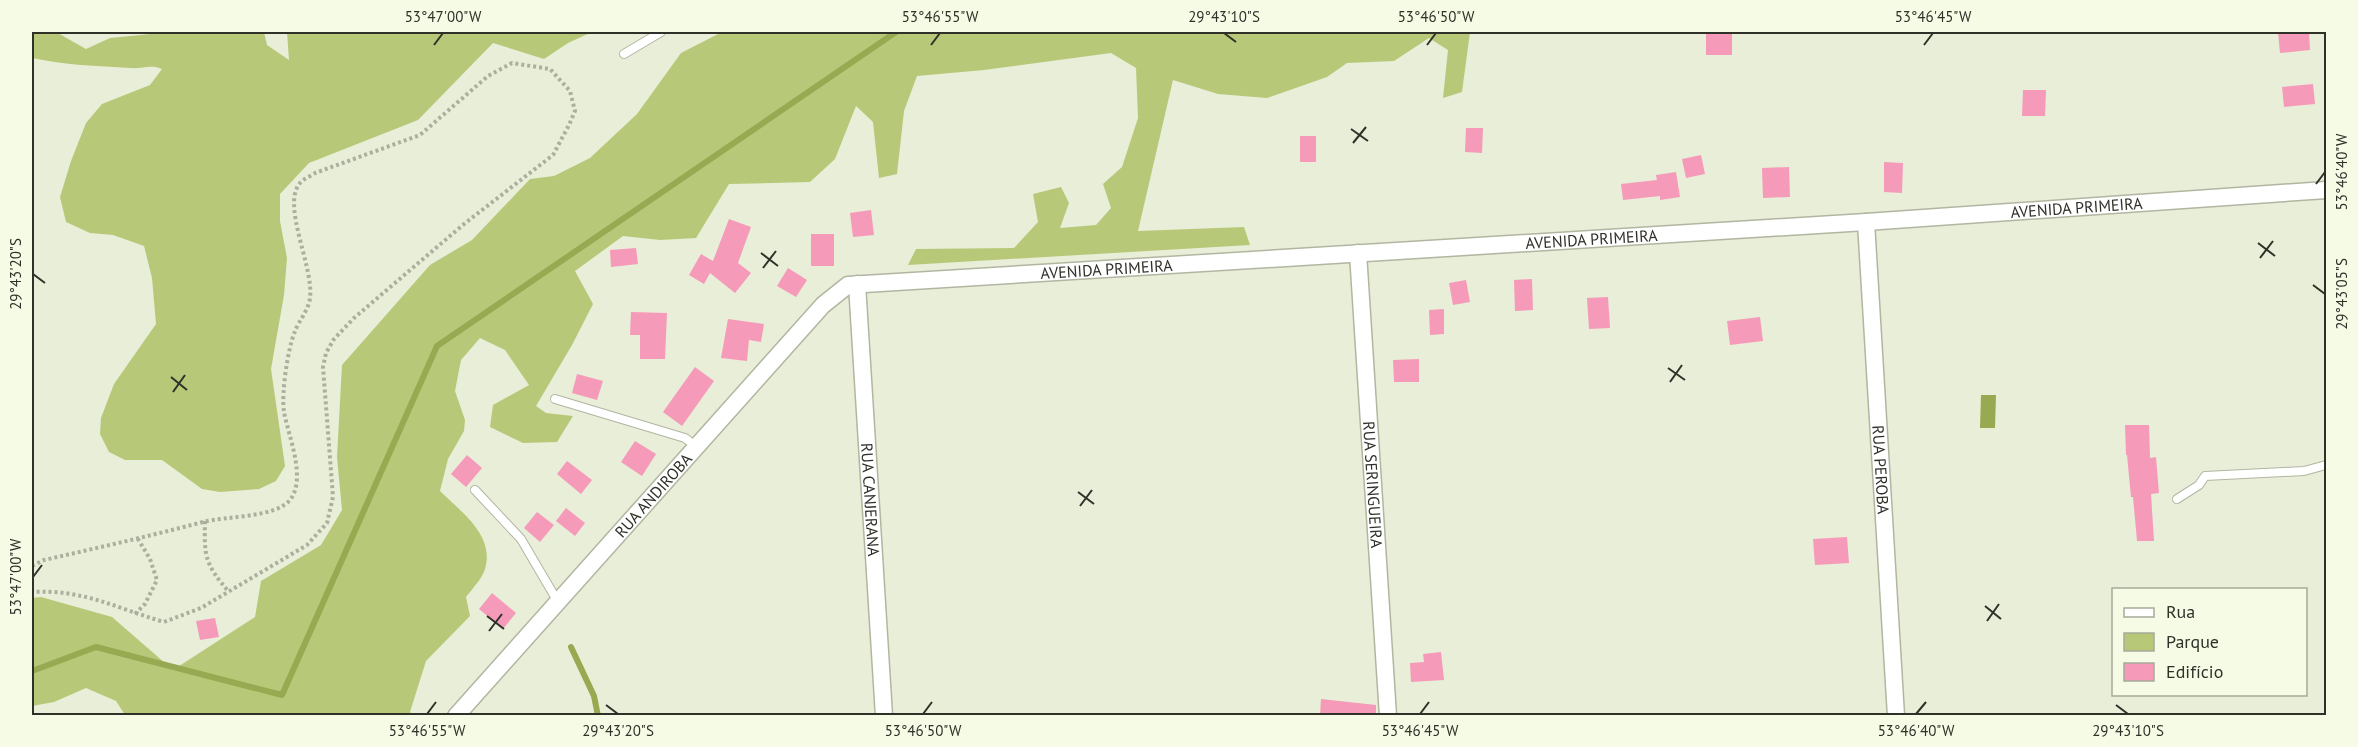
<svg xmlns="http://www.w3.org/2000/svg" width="2358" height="747" font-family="'PT Sans',sans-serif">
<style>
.green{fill:#b7c978}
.water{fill:#97a951}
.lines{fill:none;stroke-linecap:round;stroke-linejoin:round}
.stream{stroke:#97a951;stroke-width:6}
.building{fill:#f69aba}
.service-casing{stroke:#b1b6a1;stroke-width:10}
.minor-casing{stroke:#b1b6a1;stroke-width:19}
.path{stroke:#abb09e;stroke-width:4;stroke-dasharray:3 3;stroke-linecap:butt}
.service{stroke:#fff;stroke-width:8}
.minor{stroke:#fff;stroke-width:16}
.ticks{fill:none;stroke:#2f3129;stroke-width:2}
.labels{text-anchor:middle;stroke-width:4.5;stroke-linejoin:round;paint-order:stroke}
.street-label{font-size:16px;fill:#2f3129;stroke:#f5fbe5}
.neatline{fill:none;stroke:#2f3129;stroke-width:2}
.ticks-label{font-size:15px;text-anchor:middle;fill:#2f3129}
</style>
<rect width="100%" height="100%" fill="#e8eed8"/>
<g class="green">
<path d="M32,32h24l30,17 24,-11 61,-6h93l3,13 22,15 -2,-28h305l-24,11 -24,16 -51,-16 -75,77 -109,43 -29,31v27l7,37 -3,37 -13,74 14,97 -9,15 -17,8 -39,3 -18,-3 -40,-29h-37l-16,-8 -9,-18 1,-16 13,-34 42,-60 -4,-46 -8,-32 -31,-11 -23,-2 -24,-11 -6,-25 11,-36 15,-38 16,-19 48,-19 12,-16c-11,-5 -20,0 -32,-1 -33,-2 -66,-3 -98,-10z"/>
<path d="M722,32h753h-5l-8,60 -19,6 5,-48 -19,-12 -35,23 -47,2 -20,14 -60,21 -49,-4 -45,-14 -35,151 106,-4 6,18 -342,20 8,-16 98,-1 24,-26 -5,-28 28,-7 8,16 -9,25 36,-3 15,-17 -8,-24 19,-17 16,-49 -2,-50 -25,-15 -127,17 -67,6 -13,35 -7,63 -18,4 -6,-56 -17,-16 -21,53 -25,23 -81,2 -33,54 -36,2 -37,-4 -48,35 18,33 -21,41 -36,61 10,7 27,3 -16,26 -34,1 -33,-16 3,-22 36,-20 -24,-35 -25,-12 -19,22 -6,31 10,29 -1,11 -16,28 -8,32c21,21 55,44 45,78 -3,10 -13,20 -19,28l4,19 -44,45 -16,51 2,3h-26l-2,-2 -17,3 -242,-1 -9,-14 -30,-13 -32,14 -22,4 1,-108 8,-1 71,20 61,53 82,-53 6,-36 60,-36 21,-35 -5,-53 5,-92 88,-100 42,-25 58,-61 24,-3 36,-18 47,-44 44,-61z"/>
</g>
<path class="water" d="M1981,395h15l-1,33h-15z"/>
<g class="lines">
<g class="stream">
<path d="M571,647l23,49 4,20"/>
<path d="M32,671l64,-24 186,48 155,-349 459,-314"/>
</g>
</g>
<g class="building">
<path d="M2278,32h31l1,18 -30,3z"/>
<rect x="1706" y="33" width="26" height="22"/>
<path d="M2313,84l2,20 -31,3 -2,-20z"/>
<path d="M2023,90h23l-1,26h-23z"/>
<path d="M1466,128h17l-1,25 -17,-1z"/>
<rect x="1300" y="136" width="16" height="26"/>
<path d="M1701,155l4,19 -19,4 -4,-19z"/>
<path d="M1884,162l19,1 -1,30 -18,-1z"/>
<path d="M1789,167l1,30 -27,1 -1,-30z"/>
<path d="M1676,172l4,25 -20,3v-4l-37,4 -2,-16 36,-4 -1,-5z"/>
<path d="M871,210l3,25 -21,2 -3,-24z"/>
<path d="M729,219l22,8 -13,36 13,10 -16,20 -25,-20 -6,11 -15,-9 12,-21 12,7z"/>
<rect x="811" y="234" width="23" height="32"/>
<path d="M636,248l2,16 -27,3 -1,-17z"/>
<path d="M788,268l19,12 -11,17 -19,-11z"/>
<path d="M1532,279l1,31 -18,1 -1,-31z"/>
<path d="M1466,280l4,22 -17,3 -4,-22z"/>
<path d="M1608,297l2,31 -21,1 -2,-31z"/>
<path d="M1444,309v25l-14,1 -1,-25z"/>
<path d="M631,312l36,1 -2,46h-25v-24h-10z"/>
<path d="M1760,317l3,24 -33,4 -3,-24z"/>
<path d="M728,319l36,5 -3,18 -12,-2 -2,21 -26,-3z"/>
<path d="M1419,359v23h-25l-1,-22z"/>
<path d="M695,367l19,14 -32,45 -19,-14z"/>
<path d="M577,374l26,7 -6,19 -25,-7z"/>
<path d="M2125,425h24l1,33 6,-1 3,36 -8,1 3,47h-17l-4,-44h-2l-4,-42h-1z"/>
<path d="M635,441l21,13 -14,22 -21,-14z"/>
<path d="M467,455l15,13 -16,19 -15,-13z"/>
<path d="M567,461l25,19 -11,14 -24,-20z"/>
<path d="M566,508l19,15 -10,13 -19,-15z"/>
<path d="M537,512l17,13 -14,17 -16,-14z"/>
<path d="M1847,537l2,26 -34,2 -2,-26z"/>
<path d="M492,593l24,20 -13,16 -24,-20z"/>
<path d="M215,618l4,19 -19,3 -4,-19z"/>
<path d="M1441,652l3,28 -33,2 -1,-19 14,-1 -1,-8z"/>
<path d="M1321,699l55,6v11h-56z"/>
</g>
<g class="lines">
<defs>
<g id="service">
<path d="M624,54l37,-22"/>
<path d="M555,399l130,39 12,9"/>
<path d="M475,490l46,49 37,63"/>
<path d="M2177,499l22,-14 6,-9 99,-5 22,-6"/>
</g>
<g id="minor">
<path id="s1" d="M1866,222l30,494"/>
<path id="s2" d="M1358,253l30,463"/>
<path id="s3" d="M857,284l27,432"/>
<path id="s4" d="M456,716l367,-411 25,-20 1018,-63 460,-32"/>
</g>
</defs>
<use href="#service" class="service-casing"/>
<use href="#minor" class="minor-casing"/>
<g class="path">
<path d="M205,521c-1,36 0,43 24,71"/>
<path d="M32,566l12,-6c53,-12 106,-24 159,-38 22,-6 72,-4 87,-22 17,-22 -2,-65 -6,-88 -3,-19 4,-64 11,-81 4,-10 14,-22 15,-33 4,-31 -29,-93 -10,-115 3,-4 11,-7 15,-10l105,-38 68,-59 24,-13 38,6 20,22 5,20 -6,14 -16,30 -89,69 -110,94 -20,21 -8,14 -3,14 10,130 -6,26 -20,22 -106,63 -37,14c-48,-14 -81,-33 -132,-30"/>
<path d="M135,614l10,-10 12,-24 -7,-21 -12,-20"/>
</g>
<use href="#service" class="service"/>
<use href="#minor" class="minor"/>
</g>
<path class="ticks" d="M1224,33l12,9M434,45l9,-12M931,45l9,-12M1427,45l9,-12M1924,45l9,-12M1351,129l17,12M1353,143l13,-16M2316,184l9,-12M2258,243l17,13M761,253l17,13M2260,258l13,-17M763,268l13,-17M33,274l12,9M2313,285l12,9M1668,368l17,12M171,377l16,13M1670,382l12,-17M173,392l12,-17M1078,492l16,12M1080,506l12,-16M33,577l9,-12M1985,606l16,13M487,616l17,13M1987,621l12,-17M489,631l13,-17M606,705l12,9M2116,705l12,9M427,714l9,-12M923,714l9,-12M1420,714l9,-12M1916,714l10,-12"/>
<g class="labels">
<g class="street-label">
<text dy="6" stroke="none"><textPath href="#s4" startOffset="1814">AVENIDA PRIMEIRA</textPath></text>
<text dy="6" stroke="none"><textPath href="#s4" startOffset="1328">AVENIDA PRIMEIRA</textPath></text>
<text dy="6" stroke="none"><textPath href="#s4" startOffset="842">AVENIDA PRIMEIRA</textPath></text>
<text dy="6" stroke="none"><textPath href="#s1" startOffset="248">RUA PEROBA</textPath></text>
<text dy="6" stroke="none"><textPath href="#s2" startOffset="232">RUA SERINGUEIRA</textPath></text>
<text dy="6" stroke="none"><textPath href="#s4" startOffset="296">RUA ANDIROBA</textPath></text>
<text dy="6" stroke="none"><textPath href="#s3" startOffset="216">RUA CANJERANA</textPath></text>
</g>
</g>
<rect width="2358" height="747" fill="none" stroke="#f5fbe5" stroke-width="66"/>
<rect x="2112" y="588" width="195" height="108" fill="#f5fbe5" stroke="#a6aa9a" stroke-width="1.5"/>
<rect x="2124" y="608" width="30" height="9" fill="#ffffff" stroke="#a6aa9a" stroke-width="1.5"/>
<text x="2166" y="618" font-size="18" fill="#2f3129">Rua</text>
<rect x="2124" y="633" width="30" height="18" fill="#b7c978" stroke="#a6aa9a" stroke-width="1.5"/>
<text x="2166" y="648" font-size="18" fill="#2f3129">Parque</text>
<rect x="2124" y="663" width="30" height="18" fill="#f69aba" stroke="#a6aa9a" stroke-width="1.5"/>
<text x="2166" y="678" font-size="18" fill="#2f3129">Edifício</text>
<rect x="33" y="33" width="2292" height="681" class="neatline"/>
<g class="ticks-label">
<text x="443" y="22">53°47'00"W</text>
<text x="940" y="22">53°46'55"W</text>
<text x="1224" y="22">29°43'10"S</text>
<text x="1436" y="22">53°46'50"W</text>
<text x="1933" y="22">53°46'45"W</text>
<text transform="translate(2342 172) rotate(-90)" y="5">53°46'40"W</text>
<text transform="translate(16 274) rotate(-90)" y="5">29°43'20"S</text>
<text transform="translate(2342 294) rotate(-90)" y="5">29°43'05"S</text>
<text transform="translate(16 577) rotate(-90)" y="5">53°47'00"W</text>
<text x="427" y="736">53°46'55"W</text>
<text x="618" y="736">29°43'20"S</text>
<text x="923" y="736">53°46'50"W</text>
<text x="1420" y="736">53°46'45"W</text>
<text x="1916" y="736">53°46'40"W</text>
<text x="2128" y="736">29°43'10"S</text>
</g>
</svg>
